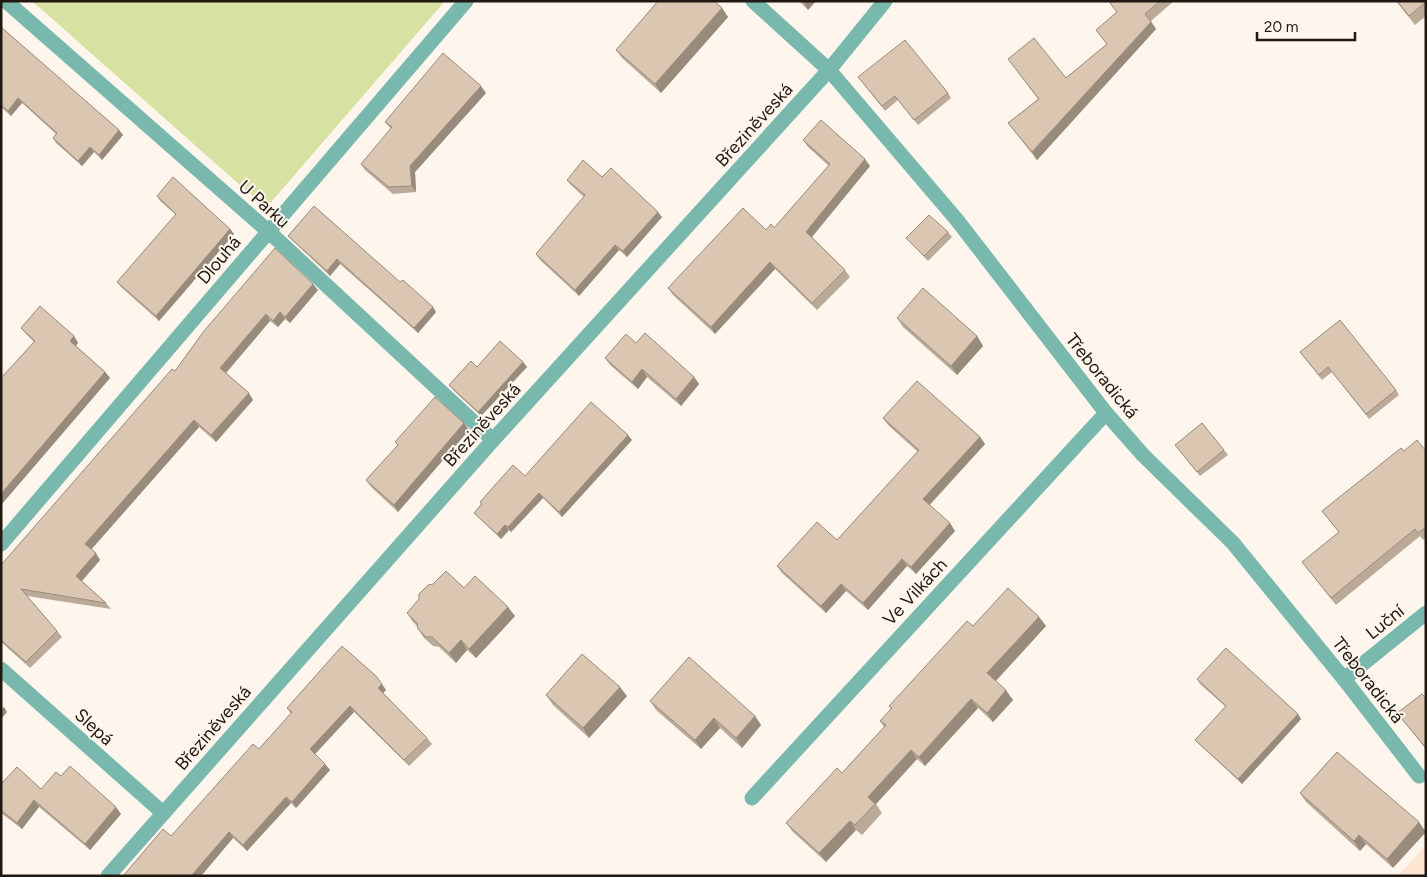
<svg xmlns="http://www.w3.org/2000/svg" width="1427" height="877" font-family="Figtree,sans-serif">
<style>
.built{fill:#ffe6d3}
.green{fill:#d7e2a2}
.lines{fill:none;stroke-linecap:round;stroke-linejoin:round}
.minor{stroke:#78b8ad;stroke-width:15}
.wall{fill:#bcaa98}
.shaded-wall{fill:#998b7c}
.building{fill:#dbc6b1;stroke:#998b7c}
.labels{text-anchor:middle;stroke-width:4;stroke-linejoin:round;paint-order:stroke}
.street-label{font-size:18px;fill:#201811;stroke:#fef5ed}
</style>
<rect width="100%" height="100%" fill="#fef5ed"/>
<path class="built" d="M1426,845v31h-28z"/>
<path class="green" d="M32,1h413l-179,207z"/>
<g class="lines">
<g class="minor">
<path d="M6,1l262,230 225,209"/>
<path d="M753,1l76,69 128,150 149,193 37,42 90,88 111,136 75,97"/>
<path d="M1,544l465,-543"/>
<path d="M1,669l162,144"/>
<path d="M1344,679l82,-66"/>
<path d="M752,798l354,-385"/>
<path d="M108,876l385,-436 336,-370 56,-69"/>
</g>
</g>
<g class="wall">
<path d="M799,1h17l-8,9z"/>
<path d="M1112,1h62l-23,20 5,8 -119,131 -29,-37 30,-24 -30,-40 58,19 41,-34 -11,-14 21,-18z"/>
<path d="M1396,1h30v15l-11,9z"/>
<path d="M722,8l6,9 -67,76 -39,-35 -6,-8z"/>
<path d="M1,27l122,108 -21,25 -8,-8 -12,14 -26,-23 -3,-5 3,-4 -34,-31 -11,13 -10,-9z"/>
<path d="M862,82l86,11 3,5 -33,27 -20,-25 -13,11z"/>
<path d="M486,93l-71,79 1,20 -23,2 -28,-24 -4,-6 30,-35 -6,-7z"/>
<path d="M803,140l67,26 -58,71 33,33 5,7 -33,33 -42,-41 -60,65 -42,-39 -5,-7 98,-58 8,-2 55,-62 -21,-19z"/>
<path d="M602,177l60,40 -35,40 -8,-7 -40,46 -39,-36 -4,-6 48,-57 -13,-12 -4,-5z"/>
<path d="M157,196l73,33 4,5 -75,87 -38,-34 -4,-5 59,-67 -16,-14z"/>
<path d="M948,232l4,5 -24,24 -18,-19 -4,-4z"/>
<path d="M288,236l112,46 36,30 -18,21 -78,-69 -10,12 -38,-36z"/>
<path d="M318,290l-28,33 -5,-4 -7,8 -8,-6 -44,52 27,27 -37,42 -17,-15 -108,122 9,11 -18,21 24,22 5,6 -84,-13 30,35 5,6 -32,31 -29,-26v-77l174,-194 29,-40z"/>
<path d="M897,318l80,18 6,10 -26,29 -54,-48z"/>
<path d="M21,328l53,8 4,7 -2,3 29,26 5,6 -109,127v-127l33,-36 -8,-8z"/>
<path d="M636,343l58,34 5,7 -18,22 -34,-29 -9,12 -28,-24 -5,-7z"/>
<path d="M1300,352l96,38 3,5 -30,24 -37,-47 -10,8z"/>
<path d="M523,362l4,5 -46,49 -28,-26 -4,-5 28,-18z"/>
<path d="M883,418l97,19 5,7 -55,61 25,26 -39,43 -9,-8 -39,44 -22,-19 -20,22 -44,-40 -5,-7 60,-26 81,-88 -30,-27z"/>
<path d="M464,423l5,7 -71,82 -27,-25 -5,-7 32,-35 -3,-3z"/>
<path d="M632,440l-70,77 -19,-19 -32,34 -2,-2 -8,9 -23,-22 -4,-4 7,-9 -1,-2 45,-26z"/>
<path d="M1175,445l49,5 4,5 -28,21z"/>
<path d="M1404,451h22v87l-3,2 -3,-4 -84,69 -34,-43 37,-30 -17,-21z"/>
<path d="M464,588l51,28 -39,42 -9,-8 -11,13 -17,-16 -6,-1 -9,-8 -6,-9 -1,-3 -4,-4 -6,-9z"/>
<path d="M1039,617l7,9 -51,55 18,19 -20,22 -15,-14 -53,58 -8,-7 -41,45 6,9 -20,22 -6,-5 -30,32 -33,-30 -7,-9 56,-50 42,-46 -4,-6 11,-12 -2,-3 84,-80z"/>
<path d="M1197,679l104,40 -59,65 -43,-40 -4,-4 31,-33 -26,-23z"/>
<path d="M386,690l-3,3 44,45 5,6 -23,22 -55,-54 -39,42 15,16 -34,38 -5,-5 -44,48 -14,-13 -32,38h-78l48,-40 88,-87 32,-35 -4,-6z"/>
<path d="M546,695l81,1 -38,42 -36,-33z"/>
<path d="M1426,698v51l-29,-36z"/>
<path d="M650,701l105,15 6,9 -19,23 -22,-20 -19,21 -45,-39z"/>
<path d="M1337,752l56,116 -27,-24 -6,7 -54,-49 -6,-9z"/>
<path d="M61,776l60,38 -31,36 -51,-43 -17,22 -21,-16v-29l40,5z"/>
</g>
<g class="shaded-wall">
<path d="M803,1h13l-8,9z"/>
<path d="M722,8l6,9 -67,76 -6,-9z"/>
<path d="M1151,22l5,7 -119,131 -5,-8z"/>
<path d="M481,86l5,7 -71,79 1,20 -4,-6 -2,-20z"/>
<path d="M18,98l4,5 -11,13 -3,-5z"/>
<path d="M119,130l4,5 -21,25 -3,-5z"/>
<path d="M90,147l4,5 -12,14 -4,-5z"/>
<path d="M865,159l5,7 -59,72 -5,-6z"/>
<path d="M658,212l4,5 -35,40 -4,-6z"/>
<path d="M230,229l4,5 -75,87 -3,-5z"/>
<path d="M615,245l4,5 -40,46 -4,-6z"/>
<path d="M337,259l3,5 -10,12 -3,-5z"/>
<path d="M770,262l5,7 -60,65 -4,-7z"/>
<path d="M313,284l5,6 -28,33 -5,-6z"/>
<path d="M433,307l3,5 -18,21 -4,-5z"/>
<path d="M280,312l5,7 -7,8 -5,-6z"/>
<path d="M266,314l4,7 -45,53 -5,-6z"/>
<path d="M74,336l4,7 -4,4 -4,-6z"/>
<path d="M977,336l6,10 -26,29 -6,-9z"/>
<path d="M523,362l4,5 -46,49 -3,-4z"/>
<path d="M642,369l5,8 -9,12 -6,-7z"/>
<path d="M105,372l5,6 -109,127v-11z"/>
<path d="M694,377l5,7 -18,22 -5,-7z"/>
<path d="M249,393l4,7 -37,42 -5,-7z"/>
<path d="M194,420l5,7 -109,124 -5,-7z"/>
<path d="M464,423l5,7 -71,82 -4,-7z"/>
<path d="M628,435l4,5 -70,77 -3,-5z"/>
<path d="M980,437l5,7 -57,62 -5,-7z"/>
<path d="M539,493l4,5 -32,34 -3,-5z"/>
<path d="M950,523l5,8 -39,43 -5,-7z"/>
<path d="M505,525l4,5 -8,9 -4,-5z"/>
<path d="M96,553l4,7 -20,23 -4,-7z"/>
<path d="M902,559l5,7 -39,44 -5,-7z"/>
<path d="M841,584l5,7 -20,22 -5,-7z"/>
<path d="M508,607l7,9 -39,42 -7,-9z"/>
<path d="M1039,617l7,9 -52,57 -7,-10z"/>
<path d="M461,640l6,10 -11,13 -7,-10z"/>
<path d="M382,684l4,6 -4,4 -4,-6z"/>
<path d="M620,687l7,9 -38,42 -6,-10z"/>
<path d="M1006,690l7,10 -20,22 -6,-9z"/>
<path d="M971,699l7,9 -53,58 -6,-9z"/>
<path d="M350,706l4,6 -40,43 -4,-6z"/>
<path d="M4,707l3,5 -6,7v-9z"/>
<path d="M1298,714l3,5 -59,65 -4,-5z"/>
<path d="M755,716l6,9 -19,23 -6,-10z"/>
<path d="M714,718l6,10 -19,21 -6,-9z"/>
<path d="M911,750l6,9 -41,45 -8,-7z"/>
<path d="M325,764l5,6 -34,38 -4,-6z"/>
<path d="M286,797l5,6 -44,48 -4,-6z"/>
<path d="M34,800l5,7 -17,22 -5,-6z"/>
<path d="M116,807l5,7 -31,36 -5,-6z"/>
<path d="M850,821l6,9 -30,32 -7,-9z"/>
<path d="M1419,822l7,10 -33,36 -6,-9z"/>
<path d="M229,832l4,6 -32,38h-10z"/>
<path d="M1359,835l7,9 -6,7 -6,-10z"/>
</g>
<g class="building">
<path d="M658,1h56l8,7 -67,76 -39,-34z"/>
<path d="M1112,1h48l-15,13 6,8 -119,130 -24,-29 31,-24 -31,-40 26,-21 32,40 41,-34 -11,-14 21,-18 -7,-9z"/>
<path d="M1397,1h29v1l-17,14z"/>
<path d="M1,27l118,103 -20,25 -9,-8 -12,14 -25,-23 4,-5 -39,-35 -10,13 -7,-6z"/>
<path d="M905,40l43,53 -34,27 -19,-24 -13,10 -24,-29z"/>
<path d="M443,53l38,33 -71,80 2,20 -23,1 -28,-23 31,-37 -7,-5z"/>
<path d="M821,120l44,39 -59,73 39,38 -33,33 -42,-41 -59,65 -43,-39 75,-80 23,22 5,-6 3,4 56,-64 -27,-24z"/>
<path d="M583,160l19,17 9,-9 47,44 -35,39 -8,-6 -40,45 -39,-36 49,-59 -18,-15z"/>
<path d="M173,177l57,52 -74,87 -39,-34 59,-68 -19,-18z"/>
<path d="M314,206l86,76 3,-2 30,27 -19,21 -77,-69 -10,12 -39,-35z"/>
<path d="M929,215l19,17 -24,24 -18,-18z"/>
<path d="M275,248l38,36 -28,33 -5,-5 -7,9 -7,-7 -46,54 29,25 -38,42 -17,-15 -109,124 11,9 -20,23 30,27 -85,-14 36,42 -31,31 -25,-22v-75l171,-196 3,2 29,-40z"/>
<path d="M923,288l54,48 -26,30 -54,-48z"/>
<path d="M40,306l34,30 -4,5 35,31 -104,122v-116l34,-37 -14,-13z"/>
<path d="M1340,320l56,70 -30,24 -38,-47 -9,8 -19,-23z"/>
<path d="M645,333l49,44 -18,22 -34,-30 -10,13 -27,-24 21,-24 10,9z"/>
<path d="M500,341l23,21 -45,50 -29,-27 22,-24 6,6z"/>
<path d="M917,381l63,56 -57,62 27,24 -39,44 -9,-8 -39,44 -22,-19 -20,22 -44,-40 40,-44 20,18 82,-90 -36,-32z"/>
<path d="M435,397l29,26 -70,82 -28,-25 32,-35 -3,-3z"/>
<path d="M591,402l37,33 -69,77 -20,-19 -31,34 -3,-2 -8,9 -23,-21 8,-9 -2,-2 33,-37 12,11z"/>
<path d="M1202,423l22,27 -27,22 -22,-27z"/>
<path d="M1417,440l9,11v76l-8,6 -3,-4 -84,69 -29,-36 37,-30 -17,-21 79,-63 3,3z"/>
<path d="M446,571l18,17 11,-12 33,31 -39,42 -8,-9 -12,13 -17,-16h-6l-8,-8 -1,-6 -10,-10 12,-14v-5l9,-9 5,-1z"/>
<path d="M1008,588l31,29 -52,56 19,17 -19,23 -16,-14 -52,58 -8,-7 -43,47 7,7 -20,21 -5,-4 -31,32 -33,-30 51,-55 5,5 44,-48 -6,-4 12,-13 -3,-2 78,-85 6,5z"/>
<path d="M342,646l34,30 6,8 -4,4 49,50 -23,22 -54,-54 -40,43 15,15 -33,38 -6,-5 -43,48 -14,-13 -38,44h-68l40,-47 8,7 82,-92 6,5 33,-37 -5,-4z"/>
<path d="M1226,648l72,66 -60,65 -43,-39 31,-34 -29,-27z"/>
<path d="M582,654l38,33 -37,41 -37,-33z"/>
<path d="M689,657l66,59 -19,22 -22,-20 -19,22 -45,-39z"/>
<path d="M1422,694l4,4v50l-29,-35z"/>
<path d="M1337,752l82,70 -32,37 -28,-24 -5,6 -54,-48z"/>
<path d="M70,766l46,41 -31,37 -51,-44 -17,23 -16,-13v-26l16,-17 24,22 15,-17 5,4z"/>
</g>
<g class="labels">
<g class="street-label">
<text transform="translate(754 125) rotate(-48)" y="6">Březiněveská</text>
<text transform="translate(264 204) rotate(42)" y="6">U Parku</text>
<text transform="translate(219 260) rotate(-50)" y="6">Dlouhá</text>
<text transform="translate(1102 376) rotate(51)" y="6">Třeboradická</text>
<text transform="translate(482 425) rotate(-48)" y="6">Březiněveská</text>
<text transform="translate(915 592) rotate(-47)" y="6">Ve Vilkách</text>
<text transform="translate(1385 622) rotate(-39)" y="6">Luční</text>
<text transform="translate(1368 680) rotate(52)" y="6">Třeboradická</text>
<text transform="translate(94 727) rotate(42)" y="6">Slepá</text>
<text transform="translate(213 728) rotate(-49)" y="6">Březiněveská</text>
</g>
</g>
<rect width="1427" height="877" fill="none" stroke="#201811" stroke-width="5"/>
<path d="M1257 32v8h98v-8" fill="none" stroke="#201811" stroke-width="2.5"/>
<text x="1264" y="32" font-size="15" fill="#201811" stroke="#fef5ed" stroke-width="4" paint-order="stroke">20 m</text>
</svg>
